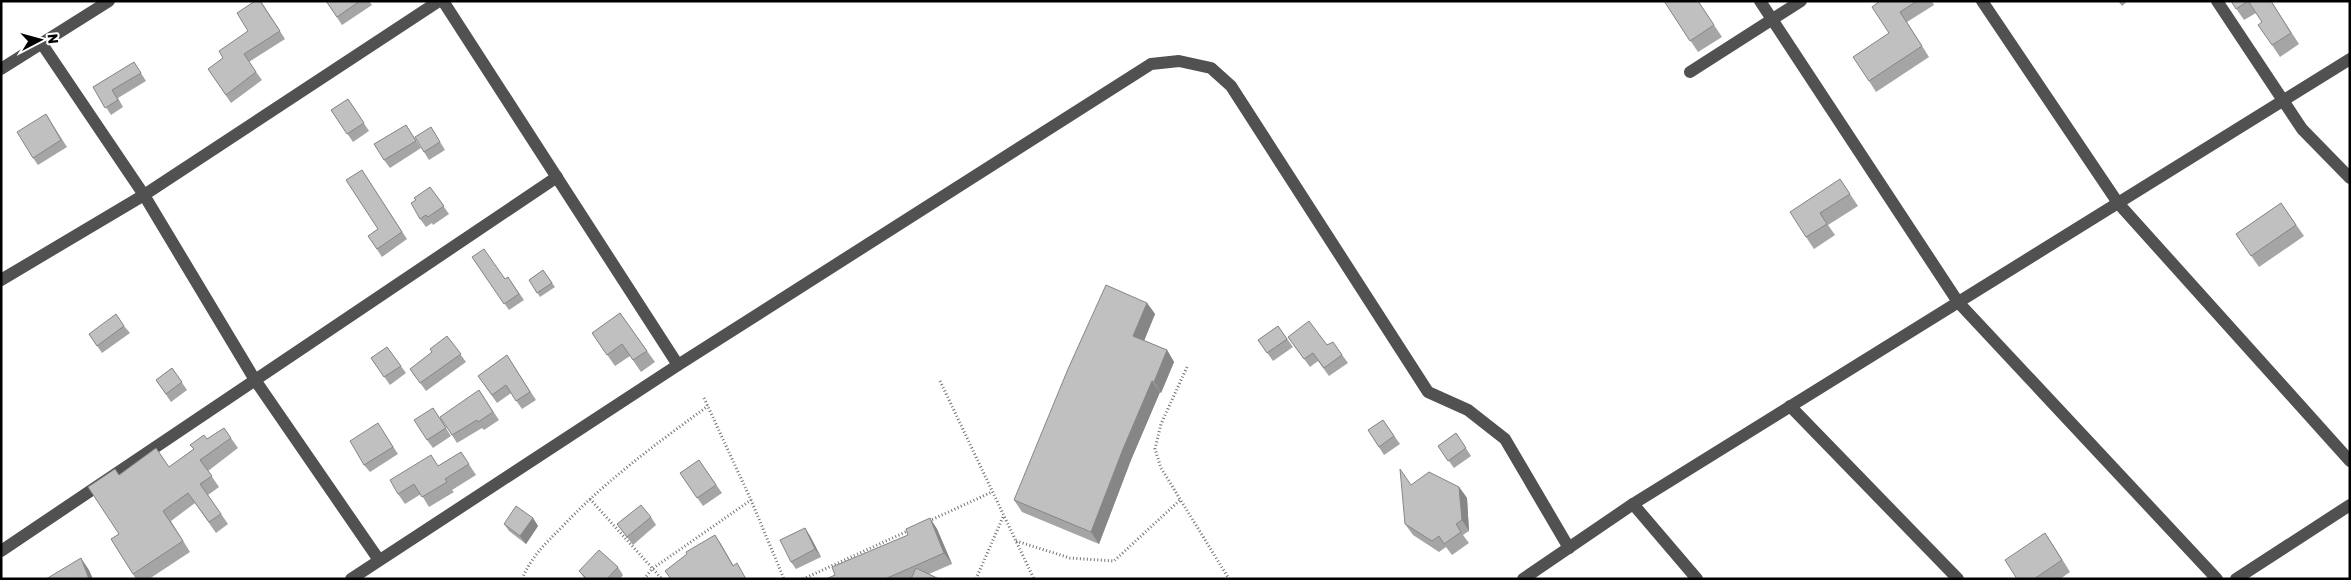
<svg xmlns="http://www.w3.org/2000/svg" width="2351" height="580" font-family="Rubik,sans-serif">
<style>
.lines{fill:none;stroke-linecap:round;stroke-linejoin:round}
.path{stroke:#737373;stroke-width:3;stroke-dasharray:1 2.5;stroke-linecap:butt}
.minor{stroke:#515151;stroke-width:12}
.wall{fill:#a5a5a5}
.shaded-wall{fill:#868686}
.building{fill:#c0c0c0;stroke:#868686}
</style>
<rect width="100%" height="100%" fill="#fff"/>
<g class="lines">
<g class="path">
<path d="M1187,367l-26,57 -6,25 6,19 68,111"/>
<path d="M940,381l94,198"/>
<path d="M704,398l47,102 33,79"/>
<path d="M590,499l72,80"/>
<path d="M929,521l63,-29"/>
<path d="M1016,541l54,17 44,3 66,-61"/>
<path d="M522,579c10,-23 22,-34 39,-51 44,-47 95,-84 147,-122"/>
<path d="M644,579l8,-10 99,-69"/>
<path d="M803,579l107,-49"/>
<path d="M976,579l27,-62"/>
</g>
<g class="minor">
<path d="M443,1l235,364"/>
<path d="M1760,1l198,301 259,277"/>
<path d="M1982,1l136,202 232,258"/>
<path d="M2217,1l85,128 48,49"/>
<path d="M42,44l102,151 111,185 124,180"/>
<path d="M1,69l108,-68"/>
<path d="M1690,72l111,-71"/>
<path d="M1,280l143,-85 295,-194"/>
<path d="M1790,406l168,173"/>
<path d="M1633,504l64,75"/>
<path d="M1,551l556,-374"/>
<path d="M351,579l327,-214 473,-301 28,-3 32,7 20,18 197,306 40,18 37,29 64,109"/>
<path d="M1523,579l110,-75 717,-445"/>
<path d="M2236,579l114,-74"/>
</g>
</g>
<g class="wall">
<path d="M261,1l24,38 -36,23 13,18 -31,23 -23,-34 15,-11 25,-27z"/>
<path d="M326,1h43l3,4 -30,20z"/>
<path d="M1664,1h34l24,36 -24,15z"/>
<path d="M1880,1h52l2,4 -27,17 22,35 -53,35 -7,-11 20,-48z"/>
<path d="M2118,1h10l-6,5z"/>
<path d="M2231,1h40l28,43 -19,13 -8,-12 -10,-23 -6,-9 -12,7z"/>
<path d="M134,62l12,19 -28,17 5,9 -12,8 -18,-28z"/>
<path d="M348,99l21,32 -16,11 -22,-32z"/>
<path d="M46,114l21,33 -29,18 -5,-7z"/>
<path d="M406,125l15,23 -31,20 -6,-8z"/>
<path d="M431,127l14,23 -16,10 -5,-8z"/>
<path d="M367,178l40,61 -25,18 -14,-21 10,-7z"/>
<path d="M1840,179l18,27 -30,19 7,10 -21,14 -8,-12z"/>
<path d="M430,187l19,27 -16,11 -1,-2 -6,4 -6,-8z"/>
<path d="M2281,203l23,33 -45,31 -23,-33z"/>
<path d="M472,257l33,22 3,-2 16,23 -15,10z"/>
<path d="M543,270l12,17 -15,10 -11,-17z"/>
<path d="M1147,303l8,11 -11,27 23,9 7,12 -13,31 -1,-1 -29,68 -32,84 -77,-32 -8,-12z"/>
<path d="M620,313l35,49 -14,10 -11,-16 -15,10 -23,-33z"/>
<path d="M124,326l6,7 -28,20 -13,-19z"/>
<path d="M1278,326l15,21 -20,14 -15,-21z"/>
<path d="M447,336l19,26 -40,29 -16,-22 22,-17z"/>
<path d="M1288,337l39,8 6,-3 15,21 -19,13 -11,-15 -8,6z"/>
<path d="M387,347l19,26 -16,12 -19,-27z"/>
<path d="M512,363l24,37 -14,9 -11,-16 -14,10 -19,-27z"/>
<path d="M172,368l15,22 -16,12 -15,-22z"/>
<path d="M479,390l20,30 -15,10 -2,-2 -25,15 -5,-8z"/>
<path d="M433,408l18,28 -18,12 -6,-8z"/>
<path d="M1383,420l17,24 -16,11 -16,-25z"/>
<path d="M224,428l14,20 -30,23 11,16 -11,8 20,29 -12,9 -21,-30 -24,18 19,31 -41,27h-13l-25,-40 8,-5v-59l50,-8 38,-28z"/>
<path d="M383,431l15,23 -28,18 -6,-7z"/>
<path d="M1456,433l15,23 -17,12 -16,-22z"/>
<path d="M461,452l15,23 -24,15 2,2 -25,15 -8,-13 -16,10 -7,-10 40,-28z"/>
<path d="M699,460l23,33 -19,13 -23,-33z"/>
<path d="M1411,485l48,2 8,11 2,33 -6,4 6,8 -17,12 -6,-8 -7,5 -26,-17 -8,-11z"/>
<path d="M651,517l5,8 -23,20 -16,-21z"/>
<path d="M533,518l5,8 -12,18 -17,-13 -5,-7z"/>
<path d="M930,518l7,11 15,35 -23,10 10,5h-113l9,-4 73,-40z"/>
<path d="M805,528l5,8 11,21 -25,12 -5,-7z"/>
<path d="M2045,533l25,39 -10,7h-43z"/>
<path d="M618,567l5,8 -3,4h-35l-6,-8z"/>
</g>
<g class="shaded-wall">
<path d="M1147,303l8,11 -14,34 -8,-12z"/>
<path d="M1167,350l7,12 -13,31 -7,-11z"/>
<path d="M1152,381l8,11 -29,68 -32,84 -8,-12 32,-83z"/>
<path d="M1459,487l8,11 2,33 -7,-11z"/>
<path d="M533,518l5,8 -12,18 -6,-8z"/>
<path d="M930,518l7,11 15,35 -8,-11z"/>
<path d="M805,528l5,8 11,21 -6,-8z"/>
<path d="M2045,533l8,12 17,27 -8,-12z"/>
<path d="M715,535l6,9 18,31 -6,-9z"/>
<path d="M81,558l8,12 4,9h-4z"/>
</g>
<g class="building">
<path d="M255,1h5l20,30 -36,23 12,18 -30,23 -18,-26 15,-11 -4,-7 29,-20 -11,-18z"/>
<path d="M326,1h34l-23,16z"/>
<path d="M1664,1h34l16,24 -24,16z"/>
<path d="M1880,1h37l-17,11 22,34 -53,35 -16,-24 36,-24 -17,-26z"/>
<path d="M2231,1h17l-12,8z"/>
<path d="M2248,1h23l20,32 -19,12 -14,-20 4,-3z"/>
<path d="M134,62l7,11 -29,17 6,10 -13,8 -12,-21z"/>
<path d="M348,99l16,24 -17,11 -16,-24z"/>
<path d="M46,114l15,26 -28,18 -16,-26z"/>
<path d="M406,125l10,16 -32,19 -10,-16z"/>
<path d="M431,127l9,15 -16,10 -9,-15z"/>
<path d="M362,170l40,62 -25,17 -9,-13 10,-7 -32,-49z"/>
<path d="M1840,179l10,15 -30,19 7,11 -21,13 -16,-25z"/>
<path d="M430,187l14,19 -16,11 -2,-2 -6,4 -9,-16 5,-3 -2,-2z"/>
<path d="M2281,203l15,22 -45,31 -15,-22z"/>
<path d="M484,249l21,30 3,-2 11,17 -15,10 -32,-47z"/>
<path d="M543,270l9,13 -15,10 -8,-13z"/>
<path d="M1106,285l41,18 -14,33 34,14 -13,32 -2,-1 -29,68 -32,83 -77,-32 54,-131z"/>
<path d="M620,313l27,38 -14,9 -11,-16 -15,11 -15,-22z"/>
<path d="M116,314l8,12 -27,20 -8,-12z"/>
<path d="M1309,321l18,24 6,-3 9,13 -18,13 -11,-15 -9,6 -16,-22z"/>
<path d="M1278,326l9,13 -20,14 -9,-13z"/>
<path d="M447,336l14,18 -41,29 -10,-14 22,-17 -2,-3z"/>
<path d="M387,347l14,19 -17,11 -13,-19z"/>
<path d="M507,355l23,37 -14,9 -10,-16 -14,10 -14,-19z"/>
<path d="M172,368l10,14 -16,12 -10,-14z"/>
<path d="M479,390l14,22 -15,10 -1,-2 -25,15 -12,-18z"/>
<path d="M433,408l13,20 -19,12 -13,-20z"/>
<path d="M1383,420l11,16 -15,11 -11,-17z"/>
<path d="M378,423l15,24 -29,18 -14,-24z"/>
<path d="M224,428l7,10 -31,22 12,16 -12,8 21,30 -12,8 -21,-29 -25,18 20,30 -50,33 -22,-35 8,-5 -31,-47 27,-18 4,6 37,-27 13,19 25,-18 -4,-4 14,-10 3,4z"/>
<path d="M1456,433l10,15 -18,13 -10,-15z"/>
<path d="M461,452l8,12 -24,15 2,3 -25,15 -8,-13 -16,10 -8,-14 41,-25 7,11z"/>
<path d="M699,460l17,25 -19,13 -17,-25z"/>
<path d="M1400,469l11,16 18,-13 30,15 3,33 -6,4 5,8 -17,12 -5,-8 -7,5 -27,-17z"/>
<path d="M641,505l10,12 -24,20 -10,-13z"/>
<path d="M516,506l17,12 -13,18 -16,-12z"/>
<path d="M930,518l14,35 -59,26h-59l9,-4 -3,-8 76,-32 -2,-6z"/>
<path d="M805,528l10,21 -24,13 -11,-22z"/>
<path d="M2045,533l17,27 -28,19h-17l-12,-19z"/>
<path d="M715,535l18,31 4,-3 9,16h-75l-6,-8 22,-17 -1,-2z"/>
<path d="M599,550l19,17 -11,12h-20l-8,-8z"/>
<path d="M81,558l8,21h-43z"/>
<path d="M916,568l23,11h-28z"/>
</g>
<rect width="2351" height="580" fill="none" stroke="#000000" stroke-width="5"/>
<g transform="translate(40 40) rotate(84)" stroke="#ffffff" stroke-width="4" paint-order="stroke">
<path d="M0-4L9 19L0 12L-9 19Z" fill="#000000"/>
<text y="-8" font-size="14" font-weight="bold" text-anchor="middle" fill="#000000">N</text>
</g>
</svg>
